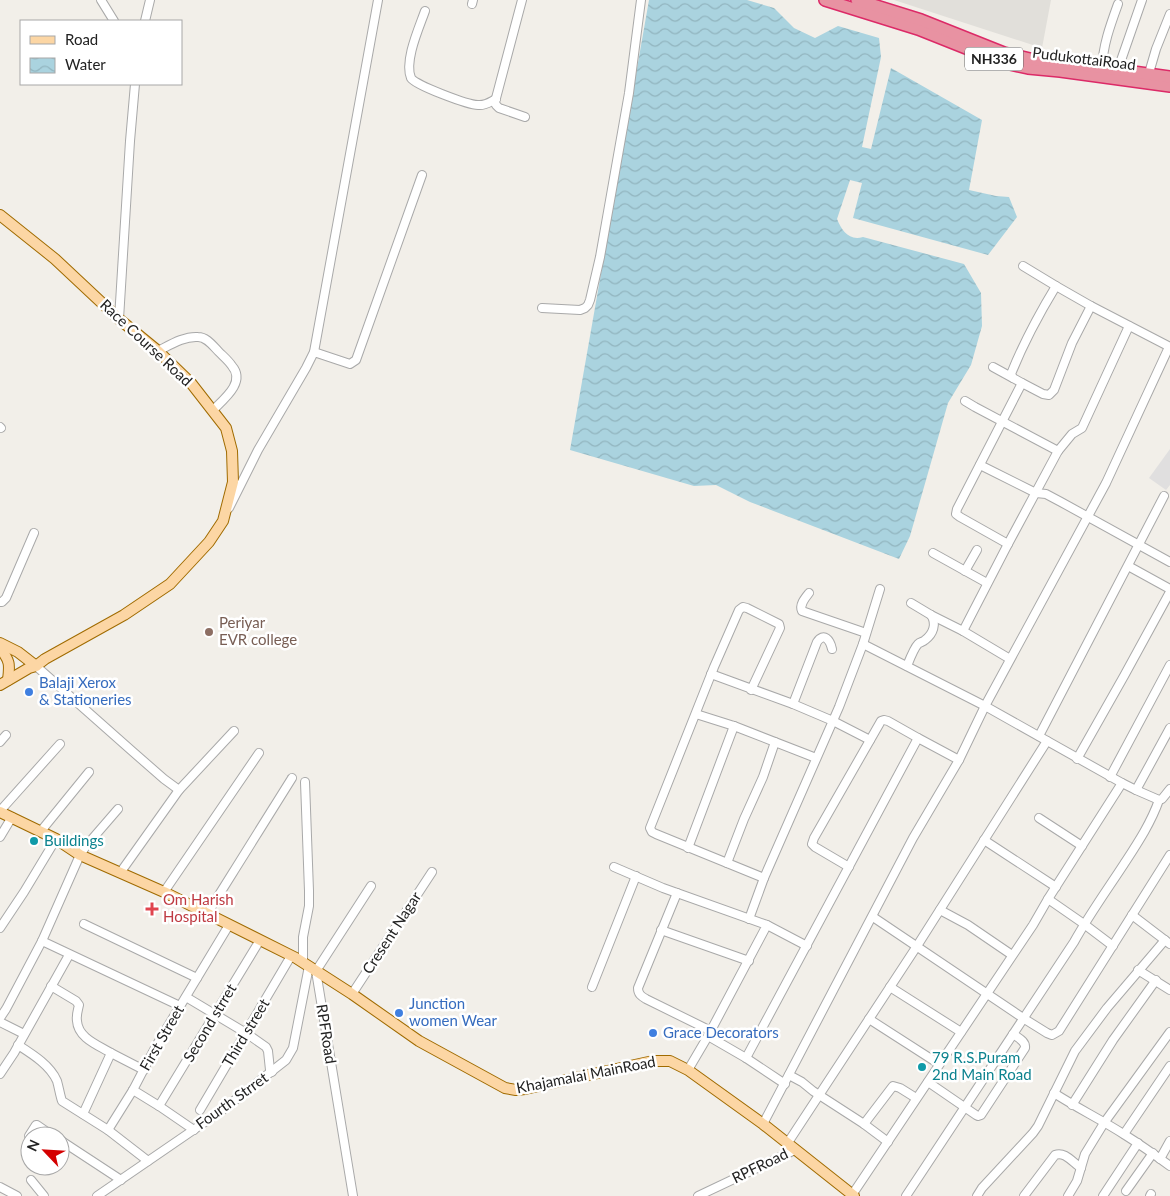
<svg xmlns="http://www.w3.org/2000/svg" width="1170" height="1196" font-family="Lato,sans-serif">
<style>
.residential{fill:#e0dfdf}
.airport{fill:#e1dfda}
.water{fill:url(#water-waves)}
.lines{fill:none;stroke-linecap:round;stroke-linejoin:round}
.minor-casing{stroke:#a9a9a9;stroke-width:10}
.major-casing{stroke:#a06b00;stroke-width:12}
.highway-casing{stroke:#dc2a67;stroke-width:14}
.minor{stroke:#fff;stroke-width:8}
.major{stroke:#fcd6a4;stroke-width:10}
.highway{stroke:#e892a2;stroke-width:11}
.education-dot{fill:#8d6e63;stroke:#fff;stroke-width:2}
.shop-dot{fill:#3f7fe0;stroke:#fff;stroke-width:2}
.culture-dot{fill:#0f9aa8;stroke:#fff;stroke-width:2}
.health-dot{fill:#e0444e;stroke:#fff;stroke-width:2}
.labels{text-anchor:middle;stroke-width:5;stroke-linejoin:round;paint-order:stroke}
.shield{fill:#fff;stroke:#646464;stroke-width:1}
.shield-label{font-size:14px;font-weight:bold;fill:#222}
.street-label{font-size:15px;fill:#222;stroke:#fff}
.education-label{font-size:15px;fill:#785e54;stroke:#fff;text-anchor:start}
.shop-label{font-size:15px;fill:#366cbe;stroke:#fff;text-anchor:start}
.culture-label{font-size:15px;fill:#0d838f;stroke:#fff;text-anchor:start}
.health-label{font-size:15px;fill:#be3a42;stroke:#fff;text-anchor:start}
</style>
<defs>
<pattern id="water-waves" width="16" height="10" patternUnits="userSpaceOnUse" patternTransform="scale(1.25)"><rect width="16" height="10" fill="#aad3df"/><path d="M0 5q4-4 8 0t8 0" fill="none" stroke="#92b5bf"/></pattern>
</defs>
<rect width="100%" height="100%" fill="#f2efe9"/>
<path class="residential" d="M1170,449v36l-4,5 -17,-12z"/>
<path class="airport" d="M894,0h157l-9,48z"/>
<path class="water" d="M649,0h98l27,8 20,20 21,10 23,-12 41,12 2,19 -19,90 9,2 20,-81 91,52 -13,70 27,6 13,1 8,20 -29,38 -135,-37 9,-35 -12,-3 -13,39c5,12 12,22 26,18l101,27 17,29 1,33 -11,39 -23,38 -38,133 -11,23 -149,-57 -34,-17 -22,1 -124,-36z"/>
<g class="lines">
<defs>
<g id="minor">
<path d="M101,0l13,21"/>
<path d="M522,0l-27,102 1,3 3,3 26,9"/>
<path d="M472,4l1,-4"/>
<path d="M425,11c-6,17 -21,50 -14,67 4,7 57,27 67,27 7,1 12,-3 18,-6"/>
<path d="M145,21l5,-21"/>
<path d="M1102,68c1,-23 8,-42 16,-64"/>
<path d="M1118,69l24,-69"/>
<path d="M1149,73l7,-24 14,-35"/>
<path d="M1023,266l33,20"/>
<path d="M542,308l38,2 5,-2 3,-3 2,-5 10,-43 29,-164 12,-93"/>
<path d="M119,319l11,-178 5,-57"/>
<path d="M158,351c12,-6 26,-15 40,-14 9,0 15,9 21,15 4,4 10,9 13,14 14,16 -8,33 -19,44"/>
<path d="M314,352l36,12 6,-4 66,-185"/>
<path d="M993,367l20,11"/>
<path d="M1022,383l-9,-5 -2,-4c12,-30 28,-60 45,-88l35,20 79,41"/>
<path d="M0,427l1,1"/>
<path d="M1058,451l14,-17 10,-6 47,-102"/>
<path d="M980,465l56,28 10,1 15,8 109,60"/>
<path d="M229,508l29,-58 48,-82 8,-16 64,-352"/>
<path d="M1008,544l-48,-27 -4,-3 1,-5 65,-126 21,11 6,1 5,-5 18,-47 19,-37"/>
<path d="M933,553l54,30"/>
<path d="M1130,567l40,22"/>
<path d="M965,571l12,-21"/>
<path d="M809,593c-4,5 -10,12 -7,18l64,22"/>
<path d="M0,602h2l4,-4 28,-65"/>
<path d="M911,603l20,12 32,16 47,28"/>
<path d="M963,631l45,-87 50,-93 -83,-44 -10,-6"/>
<path d="M863,644l122,62 121,-223 63,-136"/>
<path d="M36,666l96,85 32,28 15,11"/>
<path d="M907,666c2,-5 7,-18 11,-22 2,-2 5,-2 7,-4 8,-6 12,-16 6,-25"/>
<path d="M711,674l82,30 40,17 37,19"/>
<path d="M751,690l29,-62 -1,-4 -32,-16 -4,-1 -4,3 -25,57 -64,161 2,4 4,2 108,44"/>
<path d="M793,704l24,-62c7,-10 13,-2 15,7"/>
<path d="M696,714l38,12 82,32"/>
<path d="M1039,736l125,-240"/>
<path d="M0,742l6,-7"/>
<path d="M1077,759l47,-83 46,-84"/>
<path d="M1110,777l60,-112"/>
<path d="M1122,783l14,7 34,-62"/>
<path d="M1136,790l23,10"/>
<path d="M0,811l60,-67"/>
<path d="M1039,818l43,28"/>
<path d="M41,831l48,-59"/>
<path d="M0,837l12,-20"/>
<path d="M984,840l72,47"/>
<path d="M688,848l46,-122"/>
<path d="M727,863l17,-44 19,-42 12,-35"/>
<path d="M614,867l49,21 104,37 -59,111 -20,34"/>
<path d="M849,867l-34,-20 -3,-3 2,-6 67,-117 3,-1 4,1 30,17"/>
<path d="M120,873l59,-83 55,-59"/>
<path d="M164,892l95,-139"/>
<path d="M677,893l-39,95c0,6 3,8 8,11l65,32"/>
<path d="M1048,899l36,25 29,22"/>
<path d="M940,910l28,15 44,30"/>
<path d="M207,914l85,-136"/>
<path d="M1132,915l38,29"/>
<path d="M873,917l150,101 24,15 5,2 7,-4 111,-176"/>
<path d="M749,919l15,-41 75,-171 24,-63 17,-55"/>
<path d="M84,924l113,54"/>
<path d="M767,925l40,21"/>
<path d="M0,928l24,-36 32,-53"/>
<path d="M661,930l88,31"/>
<path d="M42,941l138,65"/>
<path d="M303,962v-25l6,-31v-15l-4,-109"/>
<path d="M1138,970l32,20"/>
<path d="M51,986l25,15 3,4c-1,5 -3,10 -2,16 1,17 21,24 34,32"/>
<path d="M592,987l44,-111"/>
<path d="M890,987l71,45"/>
<path d="M352,994l80,-122"/>
<path d="M186,997l60,36 20,14 2,4 2,19 2,2"/>
<path d="M0,1018l6,-9 36,-68 38,-86 6,-9 32,-37"/>
<path d="M869,1019l70,45"/>
<path d="M0,1022l24,12"/>
<path d="M708,1036l38,22 39,26"/>
<path d="M18,1045c14,9 32,20 39,36 2,7 3,14 5,20l46,29 40,31"/>
<path d="M746,1058l172,-320 41,22"/>
<path d="M0,1074l14,-21 55,-98"/>
<path d="M789,1075l13,7 11,9 51,33 24,18"/>
<path d="M928,1082l48,33 2,1 3,-1 44,-67c1,-7 -7,-10 -12,-14"/>
<path d="M1054,1093c23,15 48,27 71,42 16,10 30,20 45,31"/>
<path d="M1072,1105l41,-65 43,-60"/>
<path d="M159,1106l101,-166"/>
<path d="M200,1110l91,-154"/>
<path d="M83,1114l28,-61 33,17"/>
<path d="M763,1124l150,-286 46,-78 26,-54 137,77 -74,116 -15,26 -181,270"/>
<path d="M864,1124l29,-38 7,2 16,10"/>
<path d="M108,1130l25,-40"/>
<path d="M194,1130l-35,-24 -26,-16 23,-44 73,-121"/>
<path d="M1124,1134l46,-68"/>
<path d="M29,1136l7,-11h1l16,11"/>
<path d="M60,1140l61,40"/>
<path d="M787,1144l130,-198 130,-205"/>
<path d="M1160,1159l10,-18"/>
<path d="M31,1180l13,16"/>
<path d="M0,1187l17,9"/>
<path d="M1126,1191l27,-38"/>
<path d="M97,1196l124,-85 65,-51 7,-12 16,-82"/>
<path d="M353,1196l-37,-225 55,-85"/>
<path d="M698,1196l97,-46"/>
<path d="M906,1196l168,-254c15,-27 33,-52 50,-78 13,-20 27,-41 35,-64l3,-1 8,-10"/>
<path d="M977,1196l5,-8 51,-55 5,-7 37,-75 32,-43 58,-68"/>
<path d="M1024,1196l31,-41c10,-4 18,8 26,13"/>
<path d="M1068,1196l9,-15 8,-27 19,-31 66,-91"/>
<path d="M1103,1196l35,-53"/>
<path d="M1150,1196l1,-2"/>
</g>
<g id="major">
<path d="M0,215l55,44 64,60 39,32 33,32 35,45 6,23 1,31 -10,39 -14,21 -39,42 -46,31 -79,44 -9,7 -7,2 -29,17"/>
<path d="M0,643l18,9 18,14"/>
<path d="M0,648c10,13 10,16 8,32"/>
<path d="M0,812l56,27 24,16 84,37 132,66 56,36 67,47 86,47 11,2 9,-1 128,-28h17l18,9 75,54 91,72"/>
</g>
<g id="highway">
<path d="M825,0l93,29 83,33 27,6 32,3 110,15"/>
<path d="M857,0l64,20 83,33 26,6 31,3 109,15"/>
</g>
</defs>
<use href="#minor" class="minor-casing"/>
<use href="#major" class="major-casing"/>
<use href="#highway" class="highway-casing"/>
<use href="#minor" class="minor"/>
<use href="#major" class="major"/>
<use href="#highway" class="highway"/>
</g>
<circle class="education-dot" cx="209" cy="632" r="5"/>
<g class="shop-dot">
<circle cx="29" cy="692" r="5"/>
<circle cx="399" cy="1013" r="5"/>
<circle cx="653" cy="1033" r="5"/>
</g>
<g class="culture-dot">
<circle cx="34" cy="841" r="5"/>
<circle cx="922" cy="1067" r="5"/>
</g>
<path class="health-dot" d="M149.5 901.5h5v5h5v5h-5v5h-5v-5h-5v-5h5z"/>
<g class="labels">
<rect class="shield" x="965" y="47.5" width="58" height="23" rx="4"/>
<g class="shield-label">
<text x="994" y="64">NH336</text>
</g>
<g class="street-label">
<text transform="translate(1084 59) rotate(7)" y="5">PudukottaiRoad</text>
<text transform="translate(146 343) rotate(43)" y="5">Race Course Road</text>
<text transform="translate(392 933) rotate(-57)" y="5">Cresent Nagar</text>
<text transform="translate(210 1023) rotate(-59)" y="5">Second strret</text>
<text transform="translate(246 1033) rotate(-59)" y="5">Third street</text>
<text transform="translate(326 1034) rotate(81)" y="5">RPFRoad</text>
<text transform="translate(162 1038) rotate(-60)" y="5">First Street</text>
<text transform="translate(586 1075) rotate(-11)" y="5">Khajamalai MainRoad</text>
<text transform="translate(232 1101) rotate(-36)" y="5">Fourth Strret</text>
<text transform="translate(760 1166) rotate(-26)" y="5">RPFRoad</text>
</g>
<g class="education-label">
<text x="219" y="628">Periyar<tspan x="219" dy="17">EVR college</tspan></text>
</g>
<g class="shop-label">
<text x="39" y="688">Balaji Xerox<tspan x="39" dy="17">&amp; Stationeries</tspan></text>
<text x="409" y="1009">Junction<tspan x="409" dy="17">women Wear</tspan></text>
<text x="663" y="1038">Grace Decorators</text>
</g>
<g class="culture-label">
<text x="44" y="846">Buildings</text>
<text x="932" y="1063">79 R.S.Puram<tspan x="932" dy="17">2nd Main Road</tspan></text>
</g>
<g class="health-label">
<text x="163" y="905">Om Harish<tspan x="163" dy="17">Hospital</tspan></text>
</g>
</g>
<rect x="20" y="20" width="162" height="65" fill="#ffffff" stroke="#a7a7a7"/>
<rect x="30" y="36" width="25" height="8" fill="#fcd6a4" stroke="#a7a7a7"/>
<text x="65" y="45" font-size="15" fill="#222222">Road</text>
<rect x="30" y="58" width="25" height="15" fill="url(#water-waves)" stroke="#a7a7a7"/>
<text x="65" y="70" font-size="15" fill="#222222">Water</text>
<g transform="translate(45 1151) rotate(295)"><circle r="24" fill="#ffffff" stroke="#a7a7a7"/>
<path d="M0-4L9 19L0 12L-9 19Z" fill="#d40000"/>
<text y="-8" font-size="14" font-weight="bold" text-anchor="middle" fill="#222222">N</text>
</g>
</svg>
